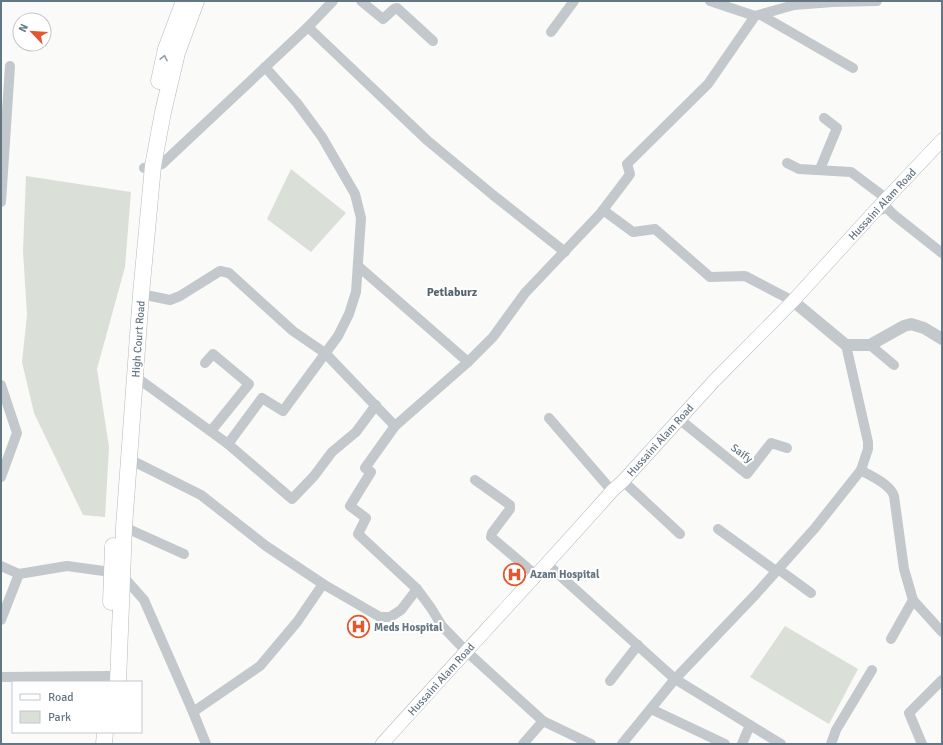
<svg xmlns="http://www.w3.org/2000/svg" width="943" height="745" font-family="Signika,sans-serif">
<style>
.green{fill:#dadfd7}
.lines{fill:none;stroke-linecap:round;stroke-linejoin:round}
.secondary-casing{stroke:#b3babf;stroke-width:14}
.trunk-casing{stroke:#b4b9bd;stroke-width:17}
.minor{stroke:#c3c8cc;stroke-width:10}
.tertiary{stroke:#c3c8cc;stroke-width:12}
.secondary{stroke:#fff;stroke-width:13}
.trunk{stroke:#fff;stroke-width:16}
.oneway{stroke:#939fa8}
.labels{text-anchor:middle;stroke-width:4;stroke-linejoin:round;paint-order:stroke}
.street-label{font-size:11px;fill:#657683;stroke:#fff}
.poi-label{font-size:11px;font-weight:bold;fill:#657683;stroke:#fff;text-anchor:start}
.neighbourhood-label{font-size:12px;font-weight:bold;fill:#57646e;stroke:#fff}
</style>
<rect width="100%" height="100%" fill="#fafaf8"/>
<g class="green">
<path d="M291,169l55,44 -35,39 -44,-33z"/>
<path d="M26,176l105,16 -6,75 -28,102 12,78 -4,70 -22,-2 -49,-102 -12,-51 5,-47 -4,-64z"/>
<path d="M785,626l73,43 -29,55 -79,-47z"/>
</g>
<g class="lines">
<defs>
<path id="secondary" d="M382,744c76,-85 155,-168 230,-253l11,-10 90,-99 80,-81 81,-89 68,-72"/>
<g id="trunk">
<path d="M159,81l7,-32 18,-48"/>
<path d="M111,602l2,-56"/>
<path d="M118,682l6,-155 5,-68 12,-165 12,-128 10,-54 14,-59 19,-52"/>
<path d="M104,744l1,-12"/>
</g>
</defs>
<use href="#secondary" class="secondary-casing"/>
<use href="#trunk" class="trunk-casing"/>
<g class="minor">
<path d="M361,1l22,18 11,-10 3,-1 36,33"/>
<path d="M710,1l45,15"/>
<path d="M761,15l92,53"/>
<path d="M308,27l120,114 65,54 72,57"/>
<path d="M551,32l23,-31"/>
<path d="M787,163l12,6 52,3 36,27"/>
<path d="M144,168l18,-4 146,-137 25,-26"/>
<path d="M820,169l17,-41 -13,-10"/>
<path d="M1,202l9,-136"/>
<path d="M603,210l30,22 22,-3 55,48 35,-1 48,25"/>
<path d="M874,212l13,-4 7,7 48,38"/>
<path d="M358,266l110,96"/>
<path d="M141,294l29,6 10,-4 40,-25 9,2 64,58 32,22 70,73"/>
<path d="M870,345l24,20"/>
<path d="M205,363l8,-9 36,30 -38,47"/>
<path d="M136,377l92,67 64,55 22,-23 18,-24 24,-20 20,-27"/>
<path d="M1,385l16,48 -16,44"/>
<path d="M549,418l63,73"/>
<path d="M679,419l68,55 24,-31 16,5"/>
<path d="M228,444l34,-46 21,13 55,-75 11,-22 7,-22 5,-74 -6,-24 -33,-57 -25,-34 -32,-36"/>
<path d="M129,459l72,36 65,51 57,38 57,33h10l11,-7 16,-21"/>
<path d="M861,470c11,7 29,14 33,26l10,73 9,31 29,32"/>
<path d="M475,480l35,25v4l-18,24 -1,4 46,39"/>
<path d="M623,481l57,53"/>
<path d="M124,527l60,27"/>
<path d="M718,529l58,42"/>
<path d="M547,564l128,115 106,65"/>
<path d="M1,566l18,8"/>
<path d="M778,569l33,24"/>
<path d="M1,620l18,-46 48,-8 44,6 11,3 22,25 49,112 13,32"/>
<path d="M891,639l22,-39"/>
<path d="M1,677l108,-1"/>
<path d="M610,681l28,-36"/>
<path d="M651,709l74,35"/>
<path d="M193,712l67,-46 37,-44 26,-38"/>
<path d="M523,744l20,-23"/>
<path d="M591,744l-48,-23 -77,-70 -24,-25 -11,-18 -14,-19 -59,-55 8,-16 -16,-12 21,-34 -6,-4 30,-42 73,-64 25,-25 32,-44 75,-79 28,-37 2,-3 -3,-10 81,-80 47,-68 39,-11 39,-3 44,-1"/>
<path d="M622,744l53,-65 81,-85 59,-66 46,-58 7,-21v-7l-22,-97"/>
<path d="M742,744l8,-19"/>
<path d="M831,744l5,-14 36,-60"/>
<path d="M922,744l-13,-31 33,-33"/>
</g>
<path class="tertiary" d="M793,301l53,44h24l34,-19 7,-2 13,4 18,11"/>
<use href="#secondary" class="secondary"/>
<use href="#trunk" class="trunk"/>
</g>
<defs><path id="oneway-chevron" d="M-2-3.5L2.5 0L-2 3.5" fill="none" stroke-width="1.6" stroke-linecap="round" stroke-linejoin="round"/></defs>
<use class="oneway" href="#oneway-chevron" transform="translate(164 58) rotate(-78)"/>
<defs>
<symbol id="hospital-ring" viewBox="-11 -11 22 22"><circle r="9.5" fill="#fff" stroke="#e4572e" stroke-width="1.5"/><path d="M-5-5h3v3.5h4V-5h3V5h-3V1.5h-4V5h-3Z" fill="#e4572e"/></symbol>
</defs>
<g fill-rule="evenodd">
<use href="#hospital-ring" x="502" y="562" width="25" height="25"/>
<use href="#hospital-ring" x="346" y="614" width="25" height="25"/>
</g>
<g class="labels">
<g class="street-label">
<text transform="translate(882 204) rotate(-47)" y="4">Hussaini Alam Road</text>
<text transform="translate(138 339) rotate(-86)" y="4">High Court Road</text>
<text transform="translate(660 440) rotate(-48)" y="4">Hussaini Alam Road</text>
<text transform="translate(742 453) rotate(36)" y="4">Saify</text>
<text transform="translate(441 679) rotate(-48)" y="4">Hussaini Alam Road</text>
</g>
<g class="poi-label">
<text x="530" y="578">Azam Hospital</text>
<text x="374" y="631">Meds Hospital</text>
</g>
<g class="neighbourhood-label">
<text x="452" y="296">Petlaburz</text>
</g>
</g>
<rect width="943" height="745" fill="none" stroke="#657683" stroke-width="4"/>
<rect x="12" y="681" width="130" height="52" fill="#ffffff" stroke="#c1c8cd"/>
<rect x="20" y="694" width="20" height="6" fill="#ffffff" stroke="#c1c8cd"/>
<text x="48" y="701" font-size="12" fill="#657683">Road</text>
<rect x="20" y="711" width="20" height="12" fill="#dadfd7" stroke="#c1c8cd"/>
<text x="48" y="721" font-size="12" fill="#657683">Park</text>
<g transform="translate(32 32) rotate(295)"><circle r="19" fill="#ffffff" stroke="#c1c8cd"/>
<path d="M0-3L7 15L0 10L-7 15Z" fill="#e4572e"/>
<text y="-6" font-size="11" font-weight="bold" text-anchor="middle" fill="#657683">N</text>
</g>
</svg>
